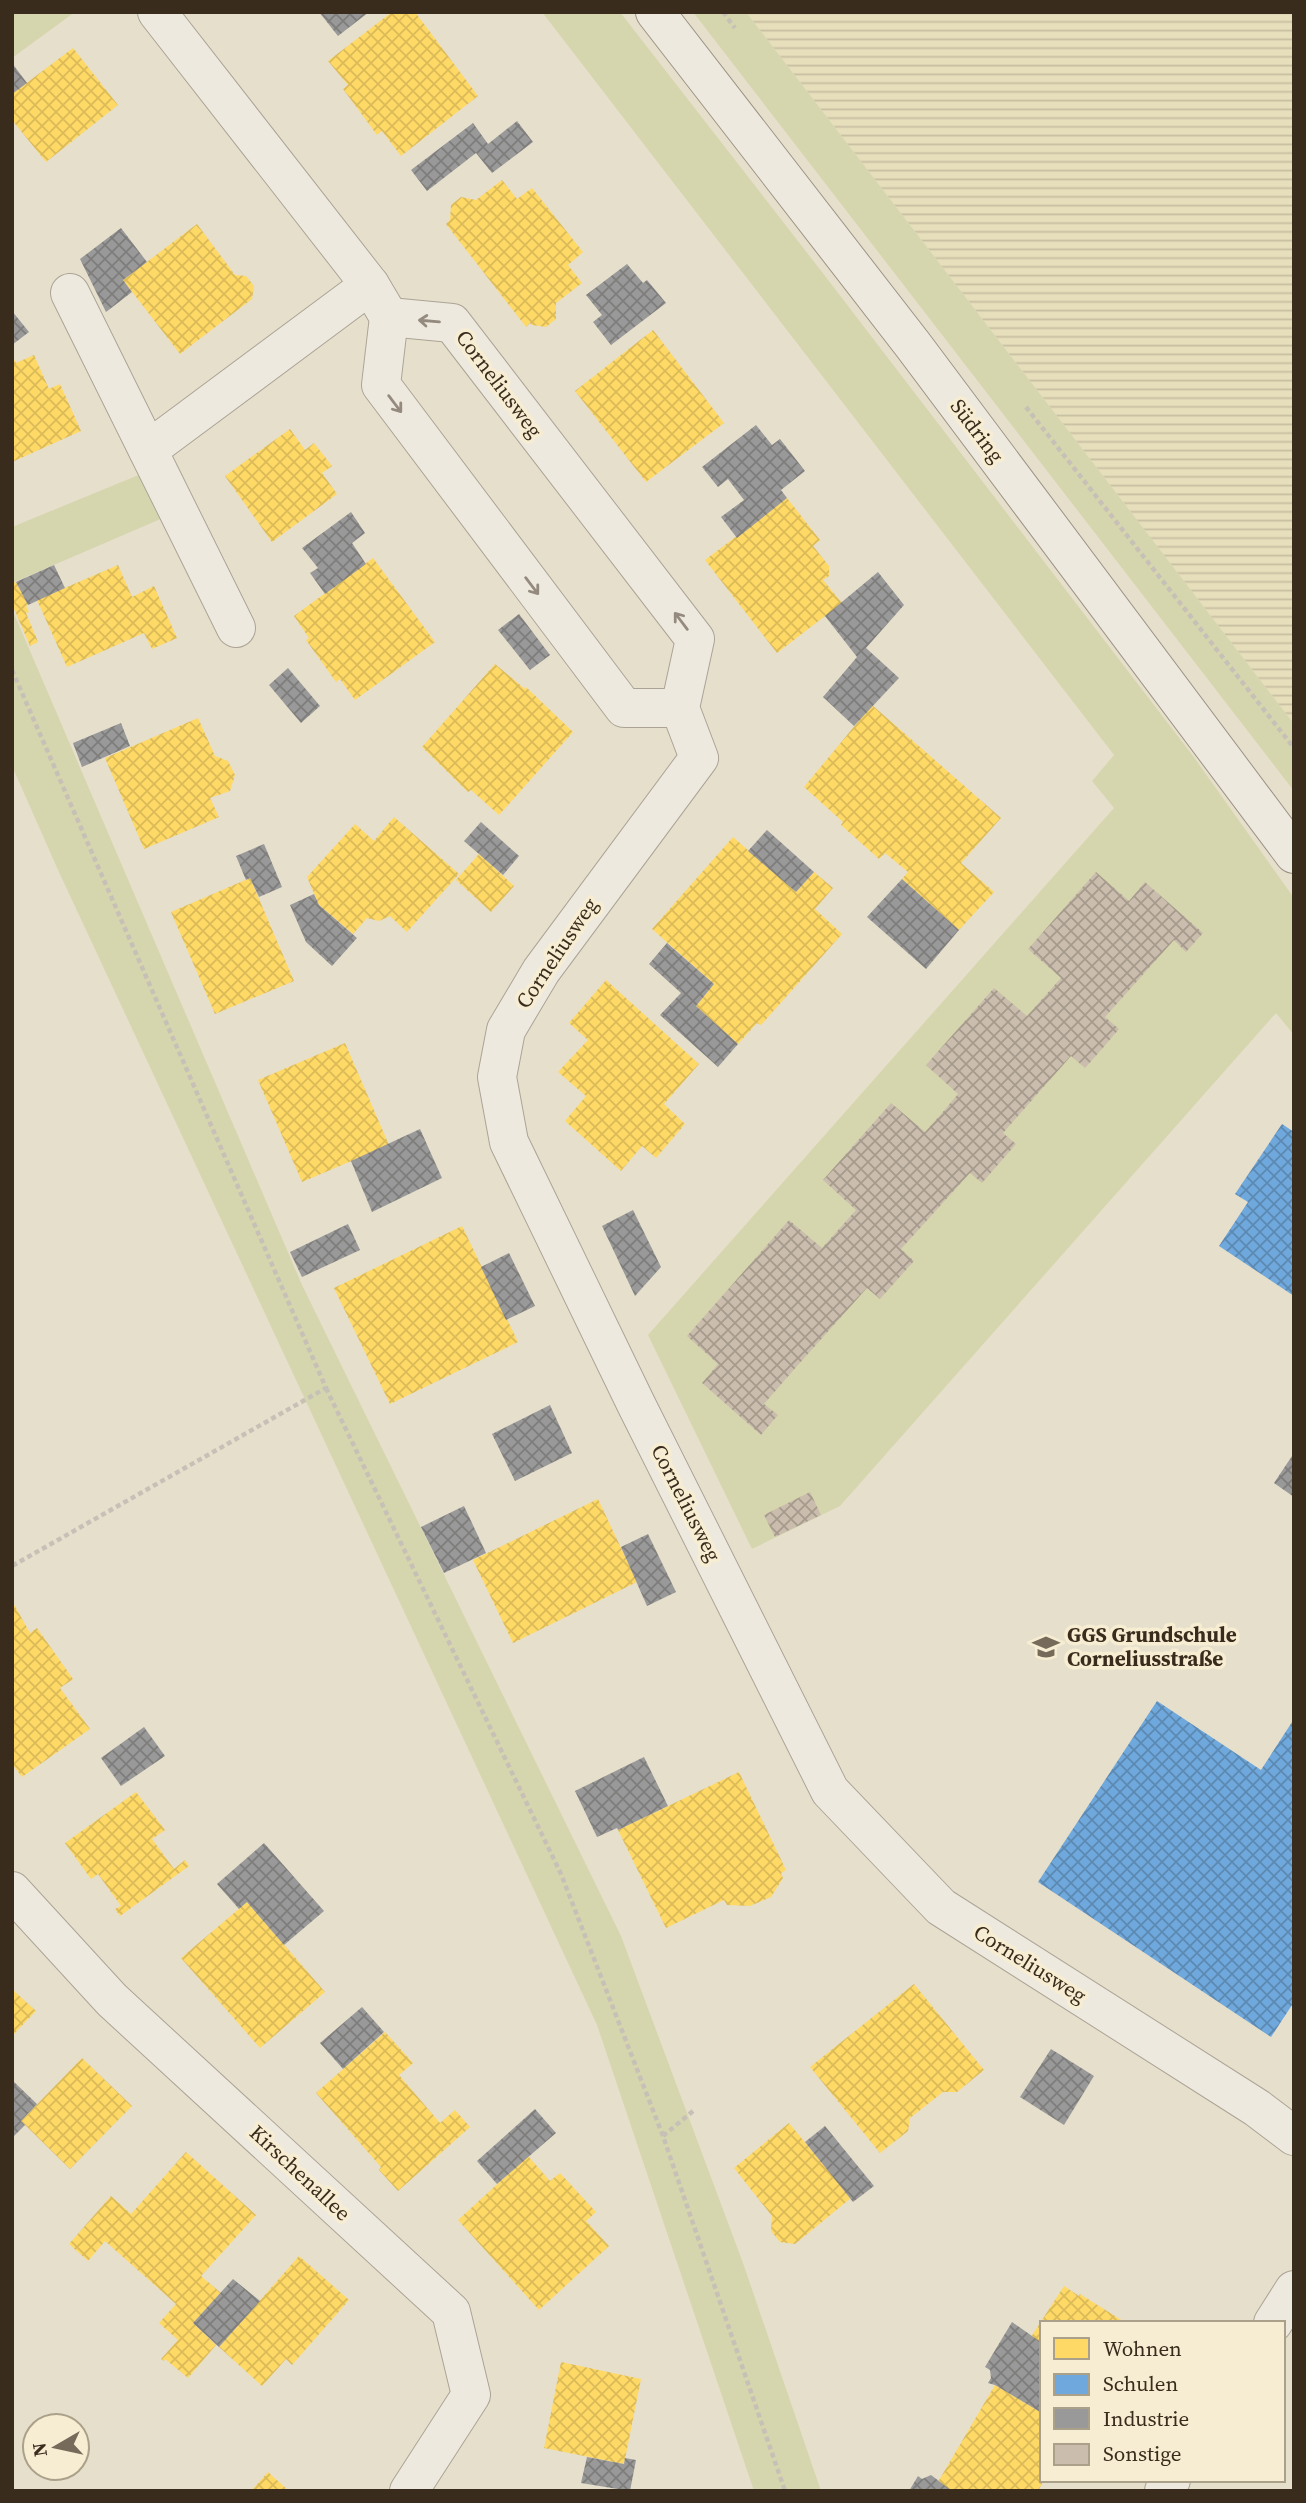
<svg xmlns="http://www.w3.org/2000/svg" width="1306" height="2503" font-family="'Source Serif 4',serif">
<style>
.farmland{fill:url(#farmland-rules)}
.grass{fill:#d6d6ae}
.homes{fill:url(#homes-cross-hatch)}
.schools{fill:url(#schools-cross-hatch)}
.industry{fill:url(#industry-cross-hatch)}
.building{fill:url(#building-cross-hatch)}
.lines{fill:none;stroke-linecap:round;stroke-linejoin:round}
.street-casing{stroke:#aba496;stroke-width:40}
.secondary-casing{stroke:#9b9385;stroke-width:40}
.path{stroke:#c7c0b6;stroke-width:4.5;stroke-dasharray:5 3.5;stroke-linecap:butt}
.street{stroke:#eee9df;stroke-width:38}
.secondary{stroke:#eee9df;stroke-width:38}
.oneway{stroke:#948a7e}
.labels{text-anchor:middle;stroke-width:7;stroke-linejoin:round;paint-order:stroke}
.street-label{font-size:21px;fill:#3a2c1d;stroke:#f7edd2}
.poi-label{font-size:21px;font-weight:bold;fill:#3a2c1d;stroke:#f7edd2;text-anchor:start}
</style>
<defs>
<pattern id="farmland-rules" width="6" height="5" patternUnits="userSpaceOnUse" patternTransform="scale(1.75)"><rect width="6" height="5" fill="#e7debc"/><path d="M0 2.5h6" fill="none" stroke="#c7bfa1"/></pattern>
<pattern id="homes-cross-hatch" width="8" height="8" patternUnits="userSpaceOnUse" patternTransform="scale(1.75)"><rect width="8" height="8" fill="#ffd966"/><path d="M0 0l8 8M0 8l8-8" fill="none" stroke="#dbba58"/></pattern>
<pattern id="schools-cross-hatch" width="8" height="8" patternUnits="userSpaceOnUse" patternTransform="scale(1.75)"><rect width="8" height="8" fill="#6fa8dc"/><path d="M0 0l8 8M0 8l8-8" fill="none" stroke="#5c89b2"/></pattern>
<pattern id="industry-cross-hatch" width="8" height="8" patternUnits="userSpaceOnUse" patternTransform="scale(1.75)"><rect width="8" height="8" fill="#999"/><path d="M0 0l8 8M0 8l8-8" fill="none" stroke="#7e7d7c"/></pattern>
<pattern id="building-cross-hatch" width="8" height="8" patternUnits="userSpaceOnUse" patternTransform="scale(1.75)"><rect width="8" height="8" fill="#cabdad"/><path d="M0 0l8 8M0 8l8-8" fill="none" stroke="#a59a8c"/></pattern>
</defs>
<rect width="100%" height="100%" fill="#e6dfcc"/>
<path class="farmland" d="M746,12h548v712z"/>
<g class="grass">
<path d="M12,12h63l-63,46z"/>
<path d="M542,12h78l202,260 371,484 101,142v137l-18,-22 -436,493 -88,43 -104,-214 466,-527 -22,-27 22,-26z"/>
<path d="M693,12h53l548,712v67z"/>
<path d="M141,474l22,44 -151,65v-56z"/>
<path d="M12,609l290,676 319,651 122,327 78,228h-67l-157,-466 -539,-1155 -46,-104z"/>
</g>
<g class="homes">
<path d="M392,12h23l63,84 -77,60 -19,-25 -5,4 -34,-46 5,-4 -20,-24z"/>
<path d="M73,48l45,57 -72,57 -34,-42v-26z"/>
<path d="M502,180l15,19 15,-11 51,64 -15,13 14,18 -26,20v16l-10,8 -14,-2 -2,-2 -4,4 -80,-103 4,-4 1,-15 10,-8 15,3z"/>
<path d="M197,224l38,51 11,1 8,10 -2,13 -72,55 -57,-74z"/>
<path d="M653,330l71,93 -78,59 -71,-91z"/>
<path d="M34,355l15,34 11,-5 21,47 -69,31v-106l4,7z"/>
<path d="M290,429l15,21 9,-7 18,23 -10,7 15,21 -65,48 -47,-66z"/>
<path d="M787,498l33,42 -7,6 16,20v10l-6,4 19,23 -65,50 -72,-93z"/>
<path d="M373,558l62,84 -80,58 -15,-21 -4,3 -30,-42 3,-2 -15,-22z"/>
<path d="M118,565l14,32 22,-11 23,52 -25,11 -8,-16 -77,34 -30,-67z"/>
<path d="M16,582l12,23 -2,1 3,6 -3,1 12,29 -8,4 -18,-42v-21z"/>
<path d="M495,664l30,25 1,-2 47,45 -74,83 -28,-25 -3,2 -46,-45z"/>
<path d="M872,705l129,113 -40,45 33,29 -35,38 -57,-51 6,-7 -23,-19 -6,6 -38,-34 2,-3 -39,-35z"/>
<path d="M198,718l17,38 13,5 7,14 -5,16 -20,7 9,19 -75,32 -39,-91z"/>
<path d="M394,817l65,57 -52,58 -17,-16 -11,5 -12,-3 -14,16 -34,-29 -12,-28 48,-53 19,17z"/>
<path d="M733,837l63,55 18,-20 19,16 -18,21 27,25 -81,91 -4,-2 -19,21 -42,-38 18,-22 -62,-55z"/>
<path d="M479,854l35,32 -23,26 -35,-32z"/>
<path d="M250,878l44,103 -79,33 -44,-102z"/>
<path d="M606,980l93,84 -35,40 21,20 -29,34 -14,-12 -21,25 -56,-50 21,-25 -28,-24 30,-32 -19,-17z"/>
<path d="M345,1043l44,102 -87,37 -44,-102z"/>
<path d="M462,1226l56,116 -128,62 -56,-116z"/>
<path d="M598,1499l39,83 -124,61 -40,-83z"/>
<path d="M12,1601l18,32 7,-5 36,51 -13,9 30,41 -68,48 -10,-13z"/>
<path d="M739,1772l47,98 -5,3 2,5 -12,19 -21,9 -23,-1 -3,-5 -58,28 -48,-98z"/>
<path d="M136,1792l29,38 -13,9 22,30 11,-9 4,6 -69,50 -5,-7 6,-3 -23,-32 -7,5 -26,-36z"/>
<path d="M247,1902l78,90 -65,56 -79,-90z"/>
<path d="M914,1984l70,86 -27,22h-14l-33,26 -2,13 -28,22 -70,-86z"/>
<path d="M12,1989l24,22 -24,25z"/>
<path d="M385,2032l28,31 -14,12 41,48 15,-13 15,17 -72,64 -19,-21 2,-3 -65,-74z"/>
<path d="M82,2058l50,48 -62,63 -49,-48z"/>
<path d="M789,2123l62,75 -56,46 -15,-2 -9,-11 1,-15 -38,-48z"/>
<path d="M186,2152l70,63 -55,61 20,17 -28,30 23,22 -28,33 -23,-19 -1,2 -3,-2 17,-19 -19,-17 17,-19 -71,-63 -17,20 -19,-17 42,-48 20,18z"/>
<path d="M528,2156l22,25 10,-8 36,39 -10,9 23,25 -70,64 -81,-90z"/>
<path d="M299,2256l50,44 -57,65 -6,-6 -24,27 -43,-39z"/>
<path d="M1064,2286l15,10 1,-2 46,29h-84v20l-11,-6z"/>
<path d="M561,2362l80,17 -17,85 -80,-16z"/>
<path d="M995,2385l47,28v67h2l-6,11h-86l-14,-9z"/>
<path d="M268,2472l21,19h-38z"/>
</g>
<g class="schools">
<path d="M1282,1124l12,8v164l-75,-50 29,-44 -13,-8z"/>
<path d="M1157,1701l104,69 33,-51v283l-23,35 -233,-155z"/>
</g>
<g class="industry">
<path d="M319,12h50l-31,24z"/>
<path d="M12,63l15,20 -15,11z"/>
<path d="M517,121l16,21 -41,31 -16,-20 -49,38 -16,-21 62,-47 15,21z"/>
<path d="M121,228l26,34 -24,18 9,12 -26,20 -26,-53z"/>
<path d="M627,264l16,19 4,-3 19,23 -55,42 -18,-23 9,-7 -16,-20z"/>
<path d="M12,311l17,21 -17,13z"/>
<path d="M756,425l16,20 8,-6 25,32 -24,19 6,8 -50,40 -16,-21 23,-17 -16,-21 -10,8 -16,-20z"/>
<path d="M351,512l14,21 -13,10 14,21 -41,30 -15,-21 8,-5 -16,-20z"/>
<path d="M54,565l11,23 -37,17 -12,-23z"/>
<path d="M878,572l26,33 -38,43 33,30 -45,48 -31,-29 34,-40 -32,-41z"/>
<path d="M519,614l31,41 -20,15 -32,-40z"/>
<path d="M288,668l32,38 -19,17 -32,-38z"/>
<path d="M121,723l9,23 -48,21 -9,-24z"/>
<path d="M481,822l38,34 -16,19 -39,-34z"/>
<path d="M767,830l47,42 -18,20 -48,-41z"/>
<path d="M264,844l18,43 -23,10 -9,-19 -4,2 -10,-24z"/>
<path d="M902,879l57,51 -33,39 -59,-52z"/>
<path d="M314,894l5,11 38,33 -25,28 -26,-24 -16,-37z"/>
<path d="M667,943l47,41 -18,22 42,38 -20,23 -58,-52 21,-22 -32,-29z"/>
<path d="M420,1129l22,49 -70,34 -21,-51z"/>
<path d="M633,1210l28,57 -26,29 -33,-70z"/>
<path d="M348,1224l12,26 -58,27 -12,-25z"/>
<path d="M509,1253l26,53 -29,14 -25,-53z"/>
<path d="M550,1405l22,48 -57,28 -23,-47z"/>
<path d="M1294,1453v44l-20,-14z"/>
<path d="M464,1506l22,47 -42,20 -23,-46z"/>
<path d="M648,1534l28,58 -29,14 -26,-59z"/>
<path d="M144,1727l21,29 -44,30 -20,-28z"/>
<path d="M644,1757l24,49 -50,24 -1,-2 -20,9 -22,-46z"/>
<path d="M264,1843l60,68 -40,34 -37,-43 -8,7 -22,-25z"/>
<path d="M362,2007l22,25 -41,37 -23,-26z"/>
<path d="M1051,2049l43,27 -30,49 -44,-28z"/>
<path d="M12,2080l25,24 -16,17 4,4 -13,13z"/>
<path d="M535,2109l21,24 -59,51 -20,-23z"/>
<path d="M825,2126l49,60 -21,16 -48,-60z"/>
<path d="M233,2279l27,22 -41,46 -26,-24z"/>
<path d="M1012,2322l30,21v70l-47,-28 -7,-2 3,-5 -1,-8 -5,-3z"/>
<path d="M587,2457l37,7 1,-6 11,2 -6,31 -49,-8z"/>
<path d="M931,2475l21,16h-43l9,-15 4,3z"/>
</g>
<g class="building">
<path d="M1096,872l33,29 16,-19 58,51 -17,19 -12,-12 -69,77 14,12 -17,20 -17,19 -14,-12 -68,77 13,11 -34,39 -12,-10 -69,76 13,12 -34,38 -13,-11 -69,77 -34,39 14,11 -17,20 -59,-52 16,-19 -31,-28 102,-116 33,28 34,-38 -33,-30 68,-77 34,29 17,-19 16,-19 -32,-29 68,-77 33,28 16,-18 18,-20 -33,-29z"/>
<path d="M810,1492l11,23 -46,22 -11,-22z"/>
</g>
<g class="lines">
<defs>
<g id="street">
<path d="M157,12l213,273 19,32 -8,68 243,323h56"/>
<path d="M70,293l166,335"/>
<path d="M389,317l63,6 243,316 -15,69 19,50 -158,213 -35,59 -9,47 12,65 128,264 193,385 111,116 316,201 37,28"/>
<path d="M148,450l222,-165"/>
<path d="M12,1891l100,109 339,312 20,83 -62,96"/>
<path d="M1273,2323l21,-33"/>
<path d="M1164,2491l7,-11"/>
</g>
<path id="secondary" d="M655,12l258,333 381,509"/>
</defs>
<use href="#street" class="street-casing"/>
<use href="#secondary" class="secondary-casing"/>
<g class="path">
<path d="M723,12l12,16"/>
<path d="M1026,407l268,341"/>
<path d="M12,670l314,718 -314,178"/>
<path d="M326,1388l235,486 102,262 122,355"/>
<path d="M663,2136l30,-25"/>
</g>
<use href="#street" class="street"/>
<use href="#secondary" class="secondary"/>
</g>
<defs><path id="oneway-shaft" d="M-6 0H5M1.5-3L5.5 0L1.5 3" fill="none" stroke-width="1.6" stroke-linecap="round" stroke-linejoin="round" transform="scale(1.75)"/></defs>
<g class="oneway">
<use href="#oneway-shaft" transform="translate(429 321) rotate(-175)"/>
<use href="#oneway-shaft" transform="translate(395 404) rotate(53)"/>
<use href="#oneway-shaft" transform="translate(532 586) rotate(53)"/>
<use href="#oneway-shaft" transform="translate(681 621) rotate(-127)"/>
</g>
<defs>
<symbol id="school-bare" viewBox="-9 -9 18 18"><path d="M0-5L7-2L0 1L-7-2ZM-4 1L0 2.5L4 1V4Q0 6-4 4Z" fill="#766b5a" stroke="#f7edd2" stroke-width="2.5" paint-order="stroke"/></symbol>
</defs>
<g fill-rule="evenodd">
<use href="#school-bare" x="1027" y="1628" width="38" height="38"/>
</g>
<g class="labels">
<g class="street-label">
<text transform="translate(499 384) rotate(53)" y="7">Corneliusweg</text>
<text transform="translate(977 431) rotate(53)" y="7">Südring</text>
<text transform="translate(557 953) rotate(-56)" y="7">Corneliusweg</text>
<text transform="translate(686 1503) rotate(63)" y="7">Corneliusweg</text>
<text transform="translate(1030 1964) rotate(32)" y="7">Corneliusweg</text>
<text transform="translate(300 2173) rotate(43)" y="7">Kirschenallee</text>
</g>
<g class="poi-label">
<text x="1067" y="1642">GGS Grundschule<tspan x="1067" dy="24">Corneliusstraße</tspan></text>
</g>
</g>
<rect width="1306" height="2503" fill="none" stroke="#3a2c1d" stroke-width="28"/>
<rect x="1040" y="2321" width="245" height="161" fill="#f7edd2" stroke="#aba08a" stroke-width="2"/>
<rect x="1054" y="2338" width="35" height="21" fill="#ffd966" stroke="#aba08a" stroke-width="2"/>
<text x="1103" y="2356" font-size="21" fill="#3a2c1d">Wohnen</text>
<rect x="1054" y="2374" width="35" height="21" fill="#6fa8dc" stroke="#aba08a" stroke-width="2"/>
<text x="1103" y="2391" font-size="21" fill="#3a2c1d">Schulen</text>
<rect x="1054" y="2408" width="35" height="21" fill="#999999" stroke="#aba08a" stroke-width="2"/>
<text x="1103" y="2426" font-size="21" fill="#3a2c1d">Industrie</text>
<rect x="1054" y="2444" width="35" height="21" fill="#cabdad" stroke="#aba08a" stroke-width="2"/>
<text x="1103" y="2461" font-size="21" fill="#3a2c1d">Sonstige</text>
<g transform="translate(56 2447) rotate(261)"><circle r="33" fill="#f7edd2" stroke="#aba08a" stroke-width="2"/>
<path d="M0-5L12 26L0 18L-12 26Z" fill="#766b5a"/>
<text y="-10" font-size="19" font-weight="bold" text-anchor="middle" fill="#3a2c1d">N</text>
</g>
</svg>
